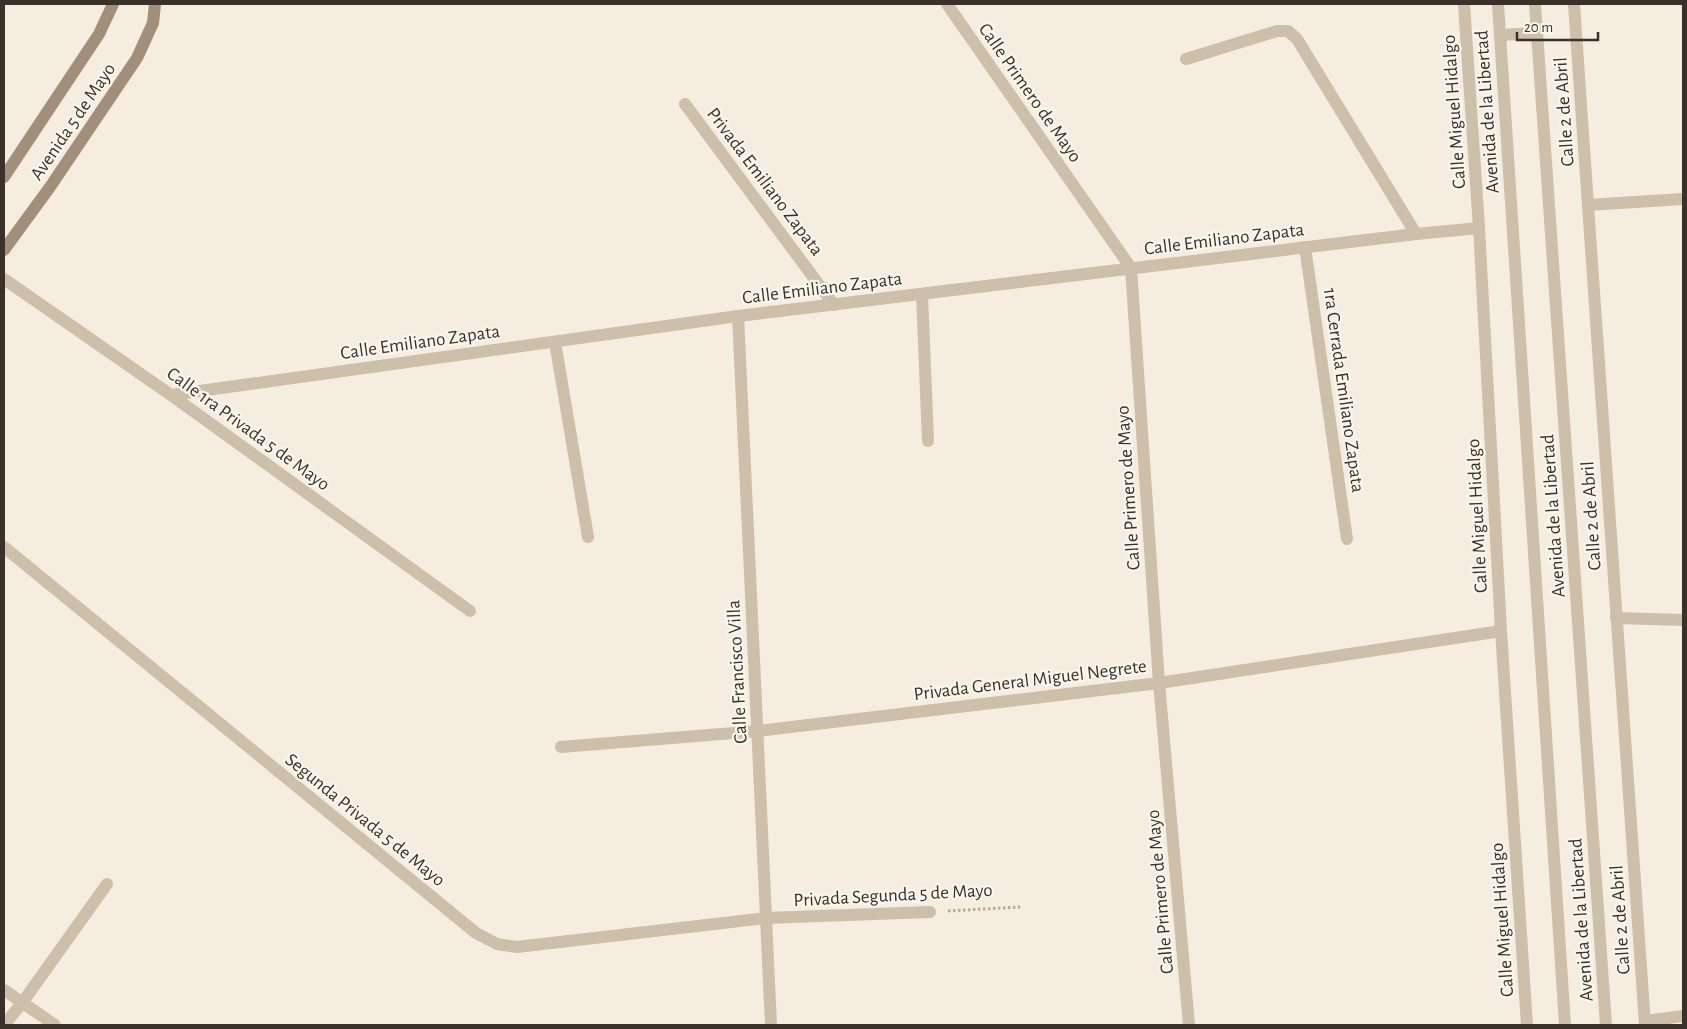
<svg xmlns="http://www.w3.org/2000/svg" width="1687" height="1029" font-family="'Alegreya Sans',sans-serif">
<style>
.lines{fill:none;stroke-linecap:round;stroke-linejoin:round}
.path{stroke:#b9aa94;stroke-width:3;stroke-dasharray:2.5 2.5;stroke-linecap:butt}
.service{stroke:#cdbfaa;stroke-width:12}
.minor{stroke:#cdbfaa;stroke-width:12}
.tertiary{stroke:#cdbfaa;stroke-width:12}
.secondary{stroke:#a18f7b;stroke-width:12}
.labels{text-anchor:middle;stroke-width:4.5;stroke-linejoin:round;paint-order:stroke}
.street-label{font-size:19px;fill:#3a322a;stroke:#fbf6ed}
</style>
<rect width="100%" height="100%" fill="#f4ede0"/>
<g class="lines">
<path class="path" d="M948,911l72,-4"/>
<path class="service" d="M922,294l6,147"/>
<g class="minor">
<path d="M947,4l184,264 28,415 30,342"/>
<path d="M1464,4l15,224 22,403 26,394"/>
<path d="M1574,4l71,1021"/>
<path d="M1186,59l91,-28h11l9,8 119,195"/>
<path d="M685,104l149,201"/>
<path d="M1588,205l95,-6"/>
<path d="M1305,247l42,292"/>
<path d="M4,279l167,116 299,216"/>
<path d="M738,316l33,709"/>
<path d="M555,342l33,195"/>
<path d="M171,395l567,-79 678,-82 63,-6"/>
<path d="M4,547l472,386 21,11 20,3 249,-29 164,-6"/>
<path d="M1616,618l67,2"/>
<path d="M561,747l197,-16 401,-48 342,-52"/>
<path d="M1645,1021l38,-5"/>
<path d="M5,1024l17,-21 85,-119"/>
</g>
<g class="tertiary">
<path d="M1498,4l67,1021"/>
<path d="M1535,4l71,1021"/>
<path d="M1500,35l37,-2"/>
<path d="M4,990l51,35"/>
<path d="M4,1023l3,2"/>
</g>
<g class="secondary">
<path d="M4,177l95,-143 14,-30"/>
<path d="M4,250l46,-63 87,-129 16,-35 2,-19"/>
</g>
</g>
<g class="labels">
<g class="street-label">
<text transform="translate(1031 92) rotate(55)" y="7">Calle Primero de Mayo</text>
<text transform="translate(1453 112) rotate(-94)" y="7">Calle Miguel Hidalgo</text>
<text transform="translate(1486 112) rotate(-94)" y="7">Avenida de la Libertad</text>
<text transform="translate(1563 112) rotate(-94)" y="7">Calle 2 de Abril</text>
<text transform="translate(72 121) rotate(-56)" y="7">Avenida 5 de Mayo</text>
<text transform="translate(766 181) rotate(53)" y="7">Privada Emiliano Zapata</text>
<text transform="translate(1224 238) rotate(-7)" y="7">Calle Emiliano Zapata</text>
<text transform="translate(822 287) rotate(-7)" y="7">Calle Emiliano Zapata</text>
<text transform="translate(420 341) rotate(-8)" y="7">Calle Emiliano Zapata</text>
<text transform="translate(1345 390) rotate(82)" y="7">1ra Cerrada Emiliano Zapata</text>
<text transform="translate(249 428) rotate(36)" y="7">Calle 1ra Privada 5 de Mayo</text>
<text transform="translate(1127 488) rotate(-94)" y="7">Calle Primero de Mayo</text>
<text transform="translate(1476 516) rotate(-93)" y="7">Calle Miguel Hidalgo</text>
<text transform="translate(1552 516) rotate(-94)" y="7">Avenida de la Libertad</text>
<text transform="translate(1590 516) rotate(-94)" y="7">Calle 2 de Abril</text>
<text transform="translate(736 672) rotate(-93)" y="7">Calle Francisco Villa</text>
<text transform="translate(1030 679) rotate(-7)" y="7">Privada General Miguel Negrete</text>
<text transform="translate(366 819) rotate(39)" y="7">Segunda Privada 5 de Mayo</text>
<text transform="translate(1159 892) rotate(-95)" y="7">Calle Primero de Mayo</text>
<text transform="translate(893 894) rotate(-3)" y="7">Privada Segunda 5 de Mayo</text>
<text transform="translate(1501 920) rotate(-94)" y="7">Calle Miguel Hidalgo</text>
<text transform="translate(1580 920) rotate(-94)" y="7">Avenida de la Libertad</text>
<text transform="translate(1619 920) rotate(-94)" y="7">Calle 2 de Abril</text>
</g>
</g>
<rect width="1687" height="1029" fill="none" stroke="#3a322a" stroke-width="10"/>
<path d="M1517 32v8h81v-8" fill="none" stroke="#3a322a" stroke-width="2.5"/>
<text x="1524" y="32" font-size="15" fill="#3a322a" stroke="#fbf6ed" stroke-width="4" paint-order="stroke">20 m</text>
</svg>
